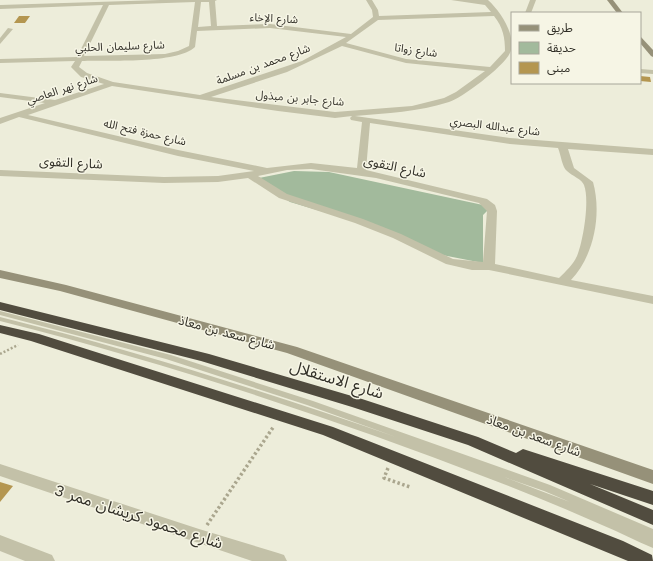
<svg xmlns="http://www.w3.org/2000/svg" width="653" height="561" font-family="'Work Sans','Noto Sans Arabic',sans-serif">
<style>
.green{fill:#a2ba9c}
.building{fill:#b49650}
.lines{fill:none;stroke-linecap:round;stroke-linejoin:round}
.path-far1{stroke:#aaa68e;stroke-width:2.5;stroke-dasharray:2 2;stroke-linecap:butt}
.path{stroke:#aaa68e;stroke-width:3.5;stroke-dasharray:2.5 2.5;stroke-linecap:butt}
.lane{fill:#c3c1a8;fill-rule:evenodd}
.street{fill:#c3c1a8;fill-rule:evenodd}
.secondary{fill:#969179;fill-rule:evenodd}
.highway{fill:#514c3f;fill-rule:evenodd}
.labels{text-anchor:middle;stroke-width:3;stroke-linejoin:round;paint-order:stroke}
.far-street-label{font-size:11px;fill:#312f27;stroke:#f6f5e5}
.street-label{font-size:13px;fill:#312f27;stroke:#f6f5e5}
.near-street-label{font-size:16px;fill:#312f27;stroke:#f6f5e5}
</style>
<rect width="100%" height="100%" fill="#ededda"/>
<path class="green" d="M294,171l35,1 154,33 5,5 -5,5v48l-46,-9 -86,-34 -61,-18 -26,-18 -5,-6z"/>
<g class="building">
<path d="M19,16h11l-5,7h-11z"/>
<path d="M640,76l10,1 1,5 -11,-1z"/>
<path d="M0,482l13,4 -13,16z"/>
</g>
<g class="lines">
<path class="path-far1" d="M0,354l18,-9"/>
<g class="path">
<path d="M388,468l-4,10 26,9"/>
<path d="M207,525l67,-99"/>
</g>
<path class="lane" d="M0,311l171,44 142,46 237,84 103,44v19c-17,-7 -34,-16 -51,-23 -36,-16 -72,-31 -109,-45 -161,-62 -326,-117 -493,-159v-4c134,33 266,75 396,120l-89,-32 -141,-46 -166,-44zM504,477l40,14 26,11z"/>
<g class="street">
<path d="M160,0h57l-2,1 2,25 53,-2 81,10 22,-17 -1,-7 -6,-10h6l6,10 1,6 112,-4 -6,-7 -34,-5h37c12,11 27,33 23,50 -2,13 -49,48 -62,52 -30,10 -63,11 -94,14l155,22 143,11v6l-85,-6 6,19 19,14c9,32 1,74 -22,98l82,16v8l-164,-34h-17l-26,-6 -53,-26 -38,-15 -76,-25 -31,-20 -30,4 -54,1 -164,-7v-6l164,7 54,-1 36,-5 -76,-15 -159,-39 -19,7v-6l45,-15 -45,-6v-4l55,7 49,-16 -23,-7 -10,-10 4,-6 -75,2v-4l77,-2 26,-52 -103,4v-4zM195,2l-6,44 -11,5 -13,3 -81,2 25,-51zM201,2h8l2,24 -13,1zM494,16c9,11 11,22 11,35l-15,16 -84,-8 -60,-16 32,-23zM270,28l76,9 -44,24 -102,34 -87,-13 -26,-9 -8,-6 3,-6c26,-1 95,3 113,-14l2,-16zM342,46l64,17 79,8 -29,21 -12,6 -32,8 -77,6 -124,-15 76,-25zM112,86l166,25 57,7 17,-2 -2,2 1,2 11,2 -5,46 -46,-5 -44,5 -89,-18 -150,-35zM370,123l140,21 48,4c3,7 4,19 9,23 5,5 15,8 17,14 6,15 -1,57 -7,71 -4,9 -11,15 -18,22l-64,-14 2,-53 -2,-6 -8,-6 -121,-29zM311,169l65,9 103,25 8,8 -4,51 -30,-3 -52,-25 -38,-15 -76,-25 -29,-18 29,-6z"/>
<path d="M530,0h6l-5,13h-6z"/>
<path d="M8,28l5,1 -13,15v-6z"/>
<path d="M640,69l13,1v4l-13,-1z"/>
<path d="M0,464l199,65 79,24 6,2 3,6h-35l-252,-85z"/>
<path d="M0,535l52,20 3,6h-30l-25,-10z"/>
</g>
<g class="secondary">
<path d="M607,0h6l10,13h-6z"/>
<path d="M640,36l13,14v7l-2,-1 -11,-13z"/>
<path d="M0,270l66,15 231,62 356,123v14l-366,-131 -227,-62 -60,-13z"/>
</g>
<g class="highway">
<path d="M0,302l209,52 153,45 116,38 38,16 7,-4 130,42v14l-63,-21 63,26v15l-185,-80 -116,-38 -151,-46 -201,-51z"/>
<path d="M0,325l39,9 294,93 290,114 29,14 1,6h-25l-305,-126 -292,-94 -31,-8z"/>
</g>
</g>
<g class="labels">
<g class="far-street-label">
<text transform="translate(274 18) rotate(3)" y="4">شارع الإخاء</text>
<text transform="translate(120 46) rotate(-2)" y="4">شارع سليمان الحلبي</text>
<text transform="translate(416 50) rotate(8)" y="4">شارع زواتا</text>
<text transform="translate(263 64) rotate(-20)" y="4">شارع محمد بن مسلمة</text>
<text transform="translate(62 89) rotate(-18)" y="4">شارع نهر العاصي</text>
<text transform="translate(300 98) rotate(5)" y="4">شارع جابر بن مبذول</text>
<text transform="translate(495 126) rotate(7)" y="4">شارع عبدالله البصري</text>
<text transform="translate(145 132) rotate(13)" y="4">شارع حمزة فتح الله</text>
</g>
<g class="street-label">
<text transform="translate(71 162) rotate(3)" y="5">شارع التقوى</text>
<text transform="translate(395 166) rotate(12)" y="5">شارع التقوى</text>
<text transform="translate(227 332) rotate(15)" y="5">شارع سعد بن معاذ</text>
<text transform="translate(534 435) rotate(20)" y="5">شارع سعد بن معاذ</text>
</g>
<g class="near-street-label">
<text transform="translate(337 379) rotate(17)" y="6">شارع الاستقلال</text>
<text transform="translate(139 516) rotate(18)" y="6">شارع محمود كريشان ممر 3</text>
</g>
</g>
<rect x="511" y="12" width="130" height="72" fill="#f6f5e5" stroke="#a7a699"/>
<rect x="519" y="25" width="20" height="6" fill="#969179" stroke="#a7a699"/>
<text x="547" y="32" font-size="12" fill="#312f27">طريق</text>
<rect x="519" y="42" width="20" height="12" fill="#a2ba9c" stroke="#a7a699"/>
<text x="547" y="52" font-size="12" fill="#312f27">حديقة</text>
<rect x="519" y="62" width="20" height="12" fill="#b49650" stroke="#a7a699"/>
<text x="547" y="72" font-size="12" fill="#312f27">مبنى</text>
</svg>
